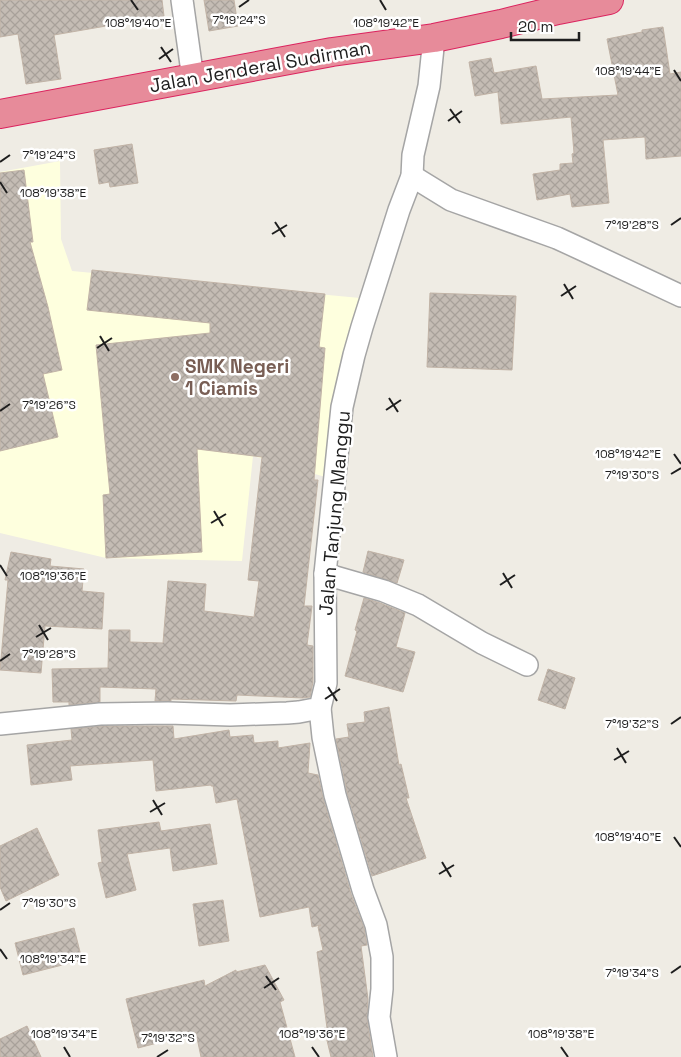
<svg xmlns="http://www.w3.org/2000/svg" width="681" height="1057" font-family="'Space Grotesk',sans-serif">
<style>
.education{fill:#feffde}
.building{fill:url(#building-cross-hatch);stroke:#c1b3a6}
.lines{fill:none;stroke-linecap:round;stroke-linejoin:round}
.minor-casing{stroke:#a5a5a5;stroke-width:24}
.highway-casing{stroke:#db235e;stroke-width:30}
.minor{stroke:#fff;stroke-width:21}
.highway{stroke:#e78b9a;stroke-width:28}
.ticks{fill:none;stroke:#1e1e1e;stroke-width:2}
.education-dot{fill:#8d6e63;stroke:#fff;stroke-width:2}
.labels{text-anchor:middle;stroke-width:5;stroke-linejoin:round;paint-order:stroke}
.street-label{font-size:19px;fill:#1e1e1e;stroke:#fff}
.education-label{font-size:19px;font-weight:bold;fill:#785e54;stroke:#fff;text-anchor:start}
.ticks-label{font-size:12px;text-anchor:middle;fill:#1e1e1e;stroke:#fff;stroke-width:5;stroke-linejoin:round;paint-order:stroke}
</style>
<defs>
<pattern id="building-cross-hatch" width="8" height="8" patternUnits="userSpaceOnUse" patternTransform="scale(1.25)"><rect width="8" height="8" fill="#c4bcb4"/><path d="M0 0l8 8M0 8l8-8" fill="none" stroke="#a8a19a"/></pattern>
</defs>
<rect width="100%" height="100%" fill="#efece4"/>
<path class="education" d="M60,161l1,78 11,32 288,27 -21,183 -86,-25 -11,105 -136,-3 -106,-25v-361z"/>
<g class="building">
<path d="M0,0h162l2,16 -110,19 7,44 -35,5 -8,-50 -18,3z"/>
<path d="M204,0h30l4,26 -29,5z"/>
<path d="M663,27l7,47 11,-2v84l-35,3 -1,-22 -42,3 6,63 -37,4 -2,-13 -33,6 -4,-26 27,-4v-6l13,-1 -1,-9 2,-1 -3,-36 -70,7 -3,-32 -23,4 -6,-34 22,-4 3,15 42,-7 6,33 76,-4 -11,-56 35,-7v-2z"/>
<path d="M132,144l6,39 -28,4 -1,-5 -10,2 -5,-34z"/>
<path d="M24,170l9,72h-3l18,65 14,63 -19,4 15,63 -58,14v-278z"/>
<path d="M92,270l233,24 -6,53 6,1 -11,132h4l-14,126h8l-5,39 6,1v36l-3,15 -7,1 -66,-3 -1,6 -65,-2v2h-16l1,-12 -56,-2v15l-31,3v-3h-16l-1,-33 56,-1 1,-38h21v12l33,1 5,-62 38,3 -2,27 50,6 5,-36 -11,-1 14,-123 -65,-8 5,103 -96,6 -3,-63 7,-1 -14,-149 114,-12v-10l-123,-13z"/>
<path d="M430,293l86,3 -4,74 -85,-3z"/>
<path d="M368,551l36,9 -7,23 -34,-11z"/>
<path d="M11,552l40,7 -1,7 34,3 -2,22 22,2 -2,36 -57,-3 -4,47 -41,-3 8,-90h-3z"/>
<path d="M364,598l16,5 25,10 -9,34 19,5 -12,40 -58,-16 12,-45 -2,-1z"/>
<path d="M548,669l27,9 -10,31 -27,-9z"/>
<path d="M389,707l10,58 2,-1 8,34h-3l20,60 -54,18 -25,-84 -11,-53 13,-2 -2,-13 18,-2 -1,-10z"/>
<path d="M101,726h72l1,13 55,-9 1,7 23,-2 1,8 24,-2v7l32,-5 -2,30 10,2 5,23 28,96 13,34 3,17 -6,1 7,53 -1,20 6,38h-42l-7,-29h3l-10,-76 6,-2 -5,-23 3,-2 -9,2 -3,-20 -49,10 -23,-118 -21,4 -3,-17h-2v-1l-55,6 -3,-31 -83,6 2,14 -41,5 -4,-40 45,-5 -1,-11z"/>
<path d="M159,822l2,9 49,-7 7,40 -44,7 -3,-23 -43,6 9,36 -30,8 -8,-35 4,-1 -4,-32z"/>
<path d="M37,828l22,47 -53,26 -6,-14v-41z"/>
<path d="M223,900l6,41 -30,5 -6,-42z"/>
<path d="M74,928l8,32 -59,15 -8,-32z"/>
<path d="M265,965l19,35 -4,2 15,55h-94l-5,-24 -58,15 -12,-49 78,-19 1,6 31,-16v2z"/>
<path d="M27,1026l14,31h-41v-18z"/>
</g>
<g class="lines">
<defs>
<g id="minor">
<path d="M182,0l11,79"/>
<path d="M412,176l39,24 106,38 26,12 98,46"/>
<path d="M325,574l59,17 34,14 64,38 45,22"/>
<path d="M320,708l3,29 12,58 28,95 13,35 6,32v32l-3,28 7,40"/>
<path d="M0,724l100,-10 68,-1 62,2 57,-2 12,-1 21,-4 6,-25 -1,-109 17,-167 12,-52 8,-28 37,-117 13,-34 1,-21 16,-69 5,-48"/>
</g>
<path id="highway" d="M0,114l332,-62 102,-14 67,-14 57,-14 51,-10"/>
</defs>
<use href="#minor" class="minor-casing"/>
<use href="#highway" class="highway-casing"/>
<use href="#minor" class="minor"/>
<use href="#highway" class="highway"/>
</g>
<path class="ticks" d="M131,0l7,10M380,0l6,10M239,7l10,-7M161,47l10,15M159,59l14,-10M674,70l7,11M450,109l10,14M448,121l14,-10M0,162l10,-7M0,182l7,11M275,222l10,15M671,225l10,-7M272,234l15,-9M564,284l9,15M561,296l15,-10M100,336l9,15M97,348l15,-10M389,398l9,14M386,410l15,-10M0,411l10,-7M674,454l7,10M671,474l10,-6M214,511l9,15M211,523l15,-9M0,565l7,11M503,573l9,15M500,585l15,-10M39,625l9,15M36,637l15,-9M0,661l10,-7M328,687l9,14M325,699l15,-10M671,724l10,-7M617,748l9,15M614,760l15,-9M153,800l9,15M150,812l15,-9M674,837l7,10M442,862l9,15M439,874l15,-9M0,910l10,-7M0,949l7,10M671,973l10,-7M266,976l10,14M264,988l15,-10M64,1047l6,10M312,1047l7,10M561,1047l7,10M157,1057l11,-7"/>
<circle class="education-dot" cx="175" cy="377" r="5"/>
<g class="labels">
<g class="street-label">
<text transform="translate(260 66) rotate(-10)" y="7">Jalan Jenderal Sudirman</text>
<text transform="translate(334 513) rotate(-85)" y="7">Jalan Tanjung Manggu</text>
</g>
<g class="education-label">
<text x="185" y="373">SMK Negeri<tspan x="185" dy="22">1 Ciamis</tspan></text>
</g>
</g>
<g class="ticks-label">
<text x="239" y="24">7°19'24"S</text>
<text x="138" y="27">108°19'40"E</text>
<text x="386" y="27">108°19'42"E</text>
<text x="628" y="75">108°19'44"E</text>
<text x="49" y="159">7°19'24"S</text>
<text x="53" y="197">108°19'38"E</text>
<text x="632" y="229">7°19'28"S</text>
<text x="49" y="409">7°19'26"S</text>
<text x="628" y="458">108°19'42"E</text>
<text x="632" y="479">7°19'30"S</text>
<text x="53" y="580">108°19'36"E</text>
<text x="49" y="658">7°19'28"S</text>
<text x="632" y="728">7°19'32"S</text>
<text x="628" y="841">108°19'40"E</text>
<text x="49" y="907">7°19'30"S</text>
<text x="53" y="963">108°19'34"E</text>
<text x="632" y="977">7°19'34"S</text>
<text x="64" y="1038">108°19'34"E</text>
<text x="312" y="1038">108°19'36"E</text>
<text x="561" y="1038">108°19'38"E</text>
<text x="168" y="1042">7°19'32"S</text>
</g>
<path d="M511 32v8h68v-8" fill="none" stroke="#1e1e1e" stroke-width="2.5"/>
<text x="518" y="32" font-size="15" fill="#1e1e1e" stroke="#ffffff" stroke-width="4" paint-order="stroke">20 m</text>
</svg>
